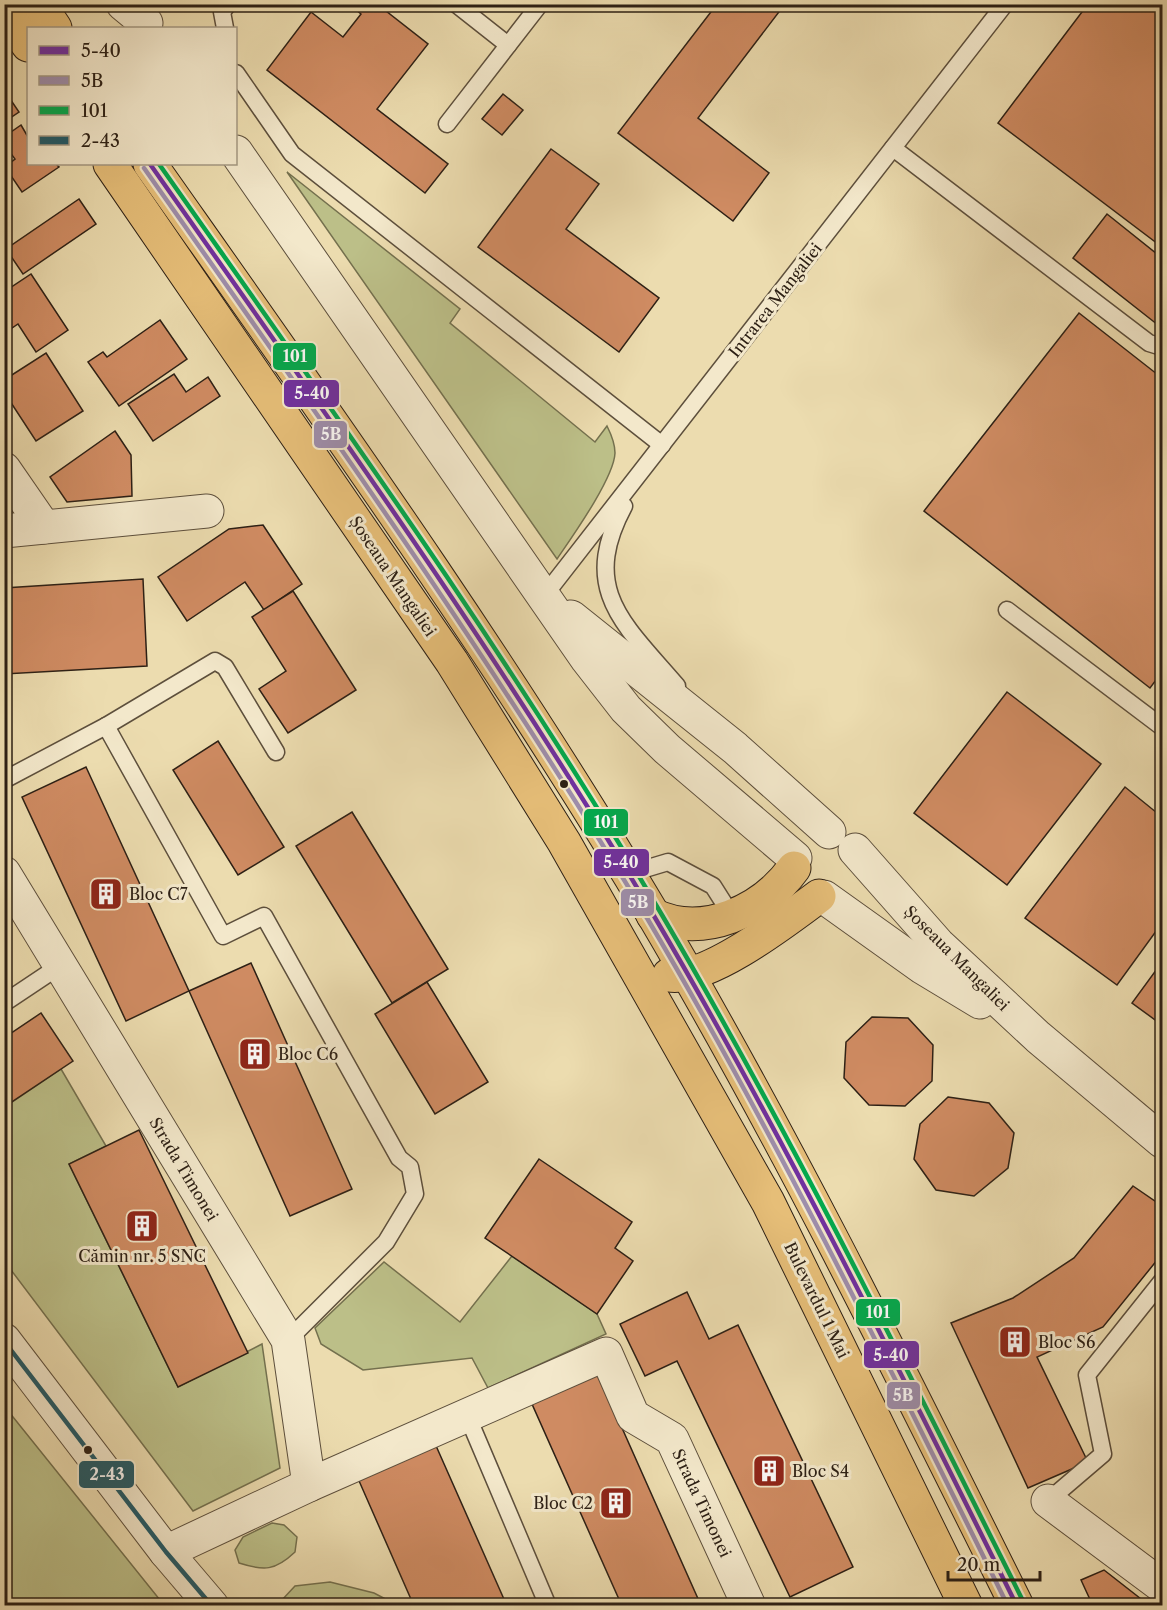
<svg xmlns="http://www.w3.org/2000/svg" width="1167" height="1610" font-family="'Libre Caslon Text',serif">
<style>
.green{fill:#bcbf88;stroke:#74704e;stroke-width:1.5}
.building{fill:#cf8b62;stroke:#2d2015;stroke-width:1.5}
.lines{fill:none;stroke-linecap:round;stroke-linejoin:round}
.service-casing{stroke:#5d4f3c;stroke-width:19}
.minor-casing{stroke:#5d4f3c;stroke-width:35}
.tertiary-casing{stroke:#5d4f3c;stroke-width:35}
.primary-casing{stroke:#2d2015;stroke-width:35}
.service{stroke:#f3e8cb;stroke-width:16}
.minor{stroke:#f3e8cb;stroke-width:33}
.tertiary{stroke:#f3e8cb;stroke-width:33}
.primary{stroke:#e6be78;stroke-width:33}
.bus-1-casing{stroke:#f3e8cb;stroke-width:9}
.bus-2-casing{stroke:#f3e8cb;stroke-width:9}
.bus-3-casing{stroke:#f3e8cb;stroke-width:9}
.bus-4-casing{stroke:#f3e8cb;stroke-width:9}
.bus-1{stroke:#7030a0;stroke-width:4.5}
.bus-2{stroke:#9e8eac;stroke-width:4.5}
.bus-3{stroke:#02a94d;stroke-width:4.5}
.bus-4{stroke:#215967;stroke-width:4.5}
.bus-dot{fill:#2d2015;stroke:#f3e8cb;stroke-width:2}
.labels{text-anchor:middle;stroke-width:6;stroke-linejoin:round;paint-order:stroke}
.street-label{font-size:16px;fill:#2d2015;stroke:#f3e8cb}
.poi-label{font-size:16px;fill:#2d2015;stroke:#f3e8cb;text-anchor:start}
.line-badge{stroke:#f3e8cb;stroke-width:2}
.badge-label{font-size:16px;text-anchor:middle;font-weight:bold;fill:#fff}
</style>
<rect width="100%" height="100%" fill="#ecdcaf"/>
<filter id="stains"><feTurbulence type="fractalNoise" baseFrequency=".00333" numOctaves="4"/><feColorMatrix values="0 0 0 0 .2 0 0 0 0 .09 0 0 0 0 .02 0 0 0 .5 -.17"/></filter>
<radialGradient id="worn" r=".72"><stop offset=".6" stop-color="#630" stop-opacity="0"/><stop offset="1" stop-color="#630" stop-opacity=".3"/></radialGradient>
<g class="green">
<path d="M287,172l173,137 -10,14 145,119 12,-16c4,8 8,18 8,27 -1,25 -43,84 -58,106z"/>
<path d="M61,1069l45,77 -37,18 109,223 84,-43 18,124 -87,43 -188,-249v-155z"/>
<path d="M512,1256l85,58 9,20 -118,54 -16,-30 -109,12 -42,-26 -6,-16 69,-66 76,60z"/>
<path d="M4,1407h1l159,198h-159z"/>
<path d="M272,1523l12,2 13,12 -2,15c-20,19 -31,19 -56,11l-4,-13 8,-13z"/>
<path d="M330,1582l44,11 23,12h-116v-4l14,-15z"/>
</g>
<g class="building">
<path d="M349,4h28l51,40 -51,65 71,55 -23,29 -158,-123 44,-58 32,25 18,-23z"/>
<path d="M717,4h68l-87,114 71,55 -36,48 -115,-88z"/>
<path d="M1088,4h74v243l-164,-124z"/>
<path d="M4,90l15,22 -15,10z"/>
<path d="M503,94l20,16 -21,25 -20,-16z"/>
<path d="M21,125l7,12v27h28l3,3 -37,25 -17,-25 10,-8 -11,-15v-7z"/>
<path d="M551,149l48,35 -33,45 93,69 -40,54 -141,-105z"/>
<path d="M79,199l17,25 -73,50 -17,-25z"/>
<path d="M1107,214l55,44v61l-4,6 -85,-67z"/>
<path d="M31,274l37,56 -32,22 -18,-28 -9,6 -5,-5v-33z"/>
<path d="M1079,313l83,65v294l-12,16 -226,-177z"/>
<path d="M160,320l27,39 -68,47 -31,-44 15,-10 4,5z"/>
<path d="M46,353l37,58 -47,30 -32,-49v-12z"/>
<path d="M174,374l12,18 22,-15 12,19 -67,45 -25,-37z"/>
<path d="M115,431l16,24 1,41 -65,6 -17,-25z"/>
<path d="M263,525l39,59 -38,26 -19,-28 -58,39 -29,-44 71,-48z"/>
<path d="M143,579l4,87 -143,8v-86z"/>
<path d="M293,591l63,99 -68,43 -29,-44 27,-18 -34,-54z"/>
<path d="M1007,692l94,72 -94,121 -93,-72z"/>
<path d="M218,741l66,106 -46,28 -65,-105z"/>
<path d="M86,767l103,224 -63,30 -104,-224z"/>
<path d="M1125,787l37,30v106l-45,62 -92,-67z"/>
<path d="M352,812l96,157 -56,34 -96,-157z"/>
<path d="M1162,962v63l-30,-22z"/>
<path d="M251,963l101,226 -62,27 -101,-225z"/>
<path d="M427,982l61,100 -53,32 -60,-100z"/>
<path d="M41,1013l32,48 -69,46v-69z"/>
<path d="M872,1017l36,1 25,27 -1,36 -27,25 -36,-1 -25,-27 2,-36z"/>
<path d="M948,1097l41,6 25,30 -6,35 -34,28 -38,-6 -22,-31 6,-35z"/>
<path d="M139,1130l109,223 -70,34 -109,-223z"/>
<path d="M539,1159l93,63 -17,26 18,13 -36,53 -112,-76z"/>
<path d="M1133,1186l29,20v48l-59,73 -66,30 51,105 -60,26 -77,-165 62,-25 61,-40z"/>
<path d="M687,1292l22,47 29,-14 115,242 -63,30 -113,-236 -32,15 -25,-52z"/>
<path d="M598,1374l101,227 -10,5h-67l-90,-202z"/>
<path d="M433,1439l74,167h-93l-58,-132z"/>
<path d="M1104,1570l46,36h-57l-12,-26z"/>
<path d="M728,1598l4,8h-20z"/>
</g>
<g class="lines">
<defs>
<g id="service">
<path d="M456,4l52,41"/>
<path d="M225,28l-3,-16 6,-8"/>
<path d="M236,73l56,81 370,291"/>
<path d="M447,124l93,-120"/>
<path d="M893,148l256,195 13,4"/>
<path d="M624,506c-45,84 0,118 53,180"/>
<path d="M544,596l461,-592"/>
<path d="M1007,610l155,117"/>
<path d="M106,726l109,-65 10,6 51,85"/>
<path d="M4,780l102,-54 117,210 41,-20 135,242 11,9 5,27 -29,48 -98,98"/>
<path d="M628,874l40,-12 45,24 19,30"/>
<path d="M4,1003l57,-38"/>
<path d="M467,1415l81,191"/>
<path d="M1048,1501l55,-47 -16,-79 75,-94"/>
</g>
<g id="minor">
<path d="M4,469l40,58"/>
<path d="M4,531l203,-20"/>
<path d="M4,873l284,467 21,145 -143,67"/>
<path d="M4,1340l162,212 46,54"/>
<path d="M309,1485l297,-131 27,62 39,23 77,167"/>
<path d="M1048,1501l114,85"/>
</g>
<g id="tertiary">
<path d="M123,4l23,19"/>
<path d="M236,152l351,507 39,50 41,40 128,109"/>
<path d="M571,617l164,131 94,84"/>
<path d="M855,850l83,94 100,93 124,104"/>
<path d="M824,897l98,70 58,35"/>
</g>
<g id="primary">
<path d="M39,4l16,24"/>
<path d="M4,10l24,35"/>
<path d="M110,164l342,498 112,180 204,360 198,404"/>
<path d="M150,164c174,247 350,493 504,752 132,224 247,457 363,690"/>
<path d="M653,915c50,24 110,-4 141,-47"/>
<path d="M669,975c38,7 119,-56 150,-79"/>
</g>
</defs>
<use href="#service" class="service-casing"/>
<use href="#minor" class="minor-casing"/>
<use href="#tertiary" class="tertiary-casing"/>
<use href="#primary" class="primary-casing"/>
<use href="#service" class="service"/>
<use href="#minor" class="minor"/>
<use href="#tertiary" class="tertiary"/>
<use href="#primary" class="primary"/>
<defs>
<path id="bus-1" d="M150,164c174,247 350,492 504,752 132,224 247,457 363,690"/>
<path id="bus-2" d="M144,168c173,246 349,492 503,750 132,223 246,456 361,688"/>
<path id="bus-3" d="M159,164c173,246 350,491 503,751 131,223 246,456 362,688"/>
<path id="bus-4" d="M4,1341l162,211 46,54"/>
</defs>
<use href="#bus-1" class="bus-1-casing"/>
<use href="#bus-2" class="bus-2-casing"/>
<use href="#bus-3" class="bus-3-casing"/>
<use href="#bus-4" class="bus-4-casing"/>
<use href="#bus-1" class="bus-1"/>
<use href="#bus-2" class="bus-2"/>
<use href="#bus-3" class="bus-3"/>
<use href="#bus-4" class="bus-4"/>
</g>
<defs>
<symbol id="building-square" viewBox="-11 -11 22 22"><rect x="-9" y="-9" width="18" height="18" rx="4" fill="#8f2418" stroke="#f3e8cb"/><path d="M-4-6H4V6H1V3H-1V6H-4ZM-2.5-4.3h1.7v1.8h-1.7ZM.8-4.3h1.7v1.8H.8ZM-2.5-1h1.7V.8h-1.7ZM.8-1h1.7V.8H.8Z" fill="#fff"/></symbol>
</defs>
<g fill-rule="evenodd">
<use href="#building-square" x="87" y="875" width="38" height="38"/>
<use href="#building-square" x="236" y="1035" width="38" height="38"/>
<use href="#building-square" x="123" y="1207" width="38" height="38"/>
<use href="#building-square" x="996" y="1323" width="38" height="38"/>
<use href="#building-square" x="750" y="1452" width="38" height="38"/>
<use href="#building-square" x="597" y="1484" width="38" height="38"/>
</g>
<g class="bus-dot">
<circle cx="564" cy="784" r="5"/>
<circle cx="88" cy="1450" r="5"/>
</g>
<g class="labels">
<g class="street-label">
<text transform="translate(775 300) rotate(-52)" y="6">Intrarea Mangaliei</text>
<text transform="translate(393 576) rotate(56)" y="6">Șoseaua Mangaliei</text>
<text transform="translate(957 958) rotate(45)" y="6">Șoseaua Mangaliei</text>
<text transform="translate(184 1169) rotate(59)" y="6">Strada Timonei</text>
<text transform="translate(817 1300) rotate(64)" y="6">Bulevardul 1 Mai</text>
<text transform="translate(702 1503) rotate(65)" y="6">Strada Timonei</text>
</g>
<g class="poi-label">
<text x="129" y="900">Bloc C7</text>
<text x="278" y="1060">Bloc C6</text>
<text x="142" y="1262" text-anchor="middle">Cămin nr. 5 SNC</text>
<text x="1038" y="1348">Bloc S6</text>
<text x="792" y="1477">Bloc S4</text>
<text x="593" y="1509" text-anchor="end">Bloc C2</text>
</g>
</g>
<g class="line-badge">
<rect x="272" y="342" width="45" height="29" rx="6" fill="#02a94d"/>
<rect x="283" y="379" width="57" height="29" rx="6" fill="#7030a0"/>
<rect x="313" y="420" width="35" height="29" rx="6" fill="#9e8eac"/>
<rect x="583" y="808" width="46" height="29" rx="6" fill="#02a94d"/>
<rect x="593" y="848" width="57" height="29" rx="6" fill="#7030a0"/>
<rect x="620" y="888" width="35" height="29" rx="6" fill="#9e8eac"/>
<rect x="855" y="1298" width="46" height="29" rx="6" fill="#02a94d"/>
<rect x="863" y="1340" width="57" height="29" rx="6" fill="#7030a0"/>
<rect x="886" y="1381" width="35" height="29" rx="6" fill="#9e8eac"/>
<rect x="78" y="1460" width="57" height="29" rx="6" fill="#215967"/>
</g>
<g class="badge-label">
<text x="295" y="362">101</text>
<text x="312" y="399">5-40</text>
<text x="331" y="440">5B</text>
<text x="606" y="828">101</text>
<text x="621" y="868">5-40</text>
<text x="638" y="908">5B</text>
<text x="878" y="1318">101</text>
<text x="891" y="1361">5-40</text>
<text x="903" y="1401">5B</text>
<text x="107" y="1480">2-43</text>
</g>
<rect width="1167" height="1610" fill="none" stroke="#ecdcaf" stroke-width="24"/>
<rect x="6" y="6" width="1155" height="1598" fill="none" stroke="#2d2015" stroke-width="3"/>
<rect x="12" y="12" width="1143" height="1586" fill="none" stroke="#2d2015" stroke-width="1.5"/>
<rect x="27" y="27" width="210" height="138" fill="#f3e8cb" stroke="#a49882" stroke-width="1.5"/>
<rect x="39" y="46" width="30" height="9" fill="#7030a0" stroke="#a49882" stroke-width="1.5"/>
<text x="81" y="57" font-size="18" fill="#2d2015">5-40</text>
<rect x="39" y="76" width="30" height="9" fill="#9e8eac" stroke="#a49882" stroke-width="1.5"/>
<text x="81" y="87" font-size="18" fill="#2d2015">5B</text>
<rect x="39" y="106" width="30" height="9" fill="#02a94d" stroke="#a49882" stroke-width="1.5"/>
<text x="81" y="117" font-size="18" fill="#2d2015">101</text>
<rect x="39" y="136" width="30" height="9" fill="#215967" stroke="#a49882" stroke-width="1.5"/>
<text x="81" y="147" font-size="18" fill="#2d2015">2-43</text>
<path d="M948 1571v9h92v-9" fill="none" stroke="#2d2015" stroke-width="3"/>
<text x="957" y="1571" font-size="18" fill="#2d2015" stroke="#f3e8cb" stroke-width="4.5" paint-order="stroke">20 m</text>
<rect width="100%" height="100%" filter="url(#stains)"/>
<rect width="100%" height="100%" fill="url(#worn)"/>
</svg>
